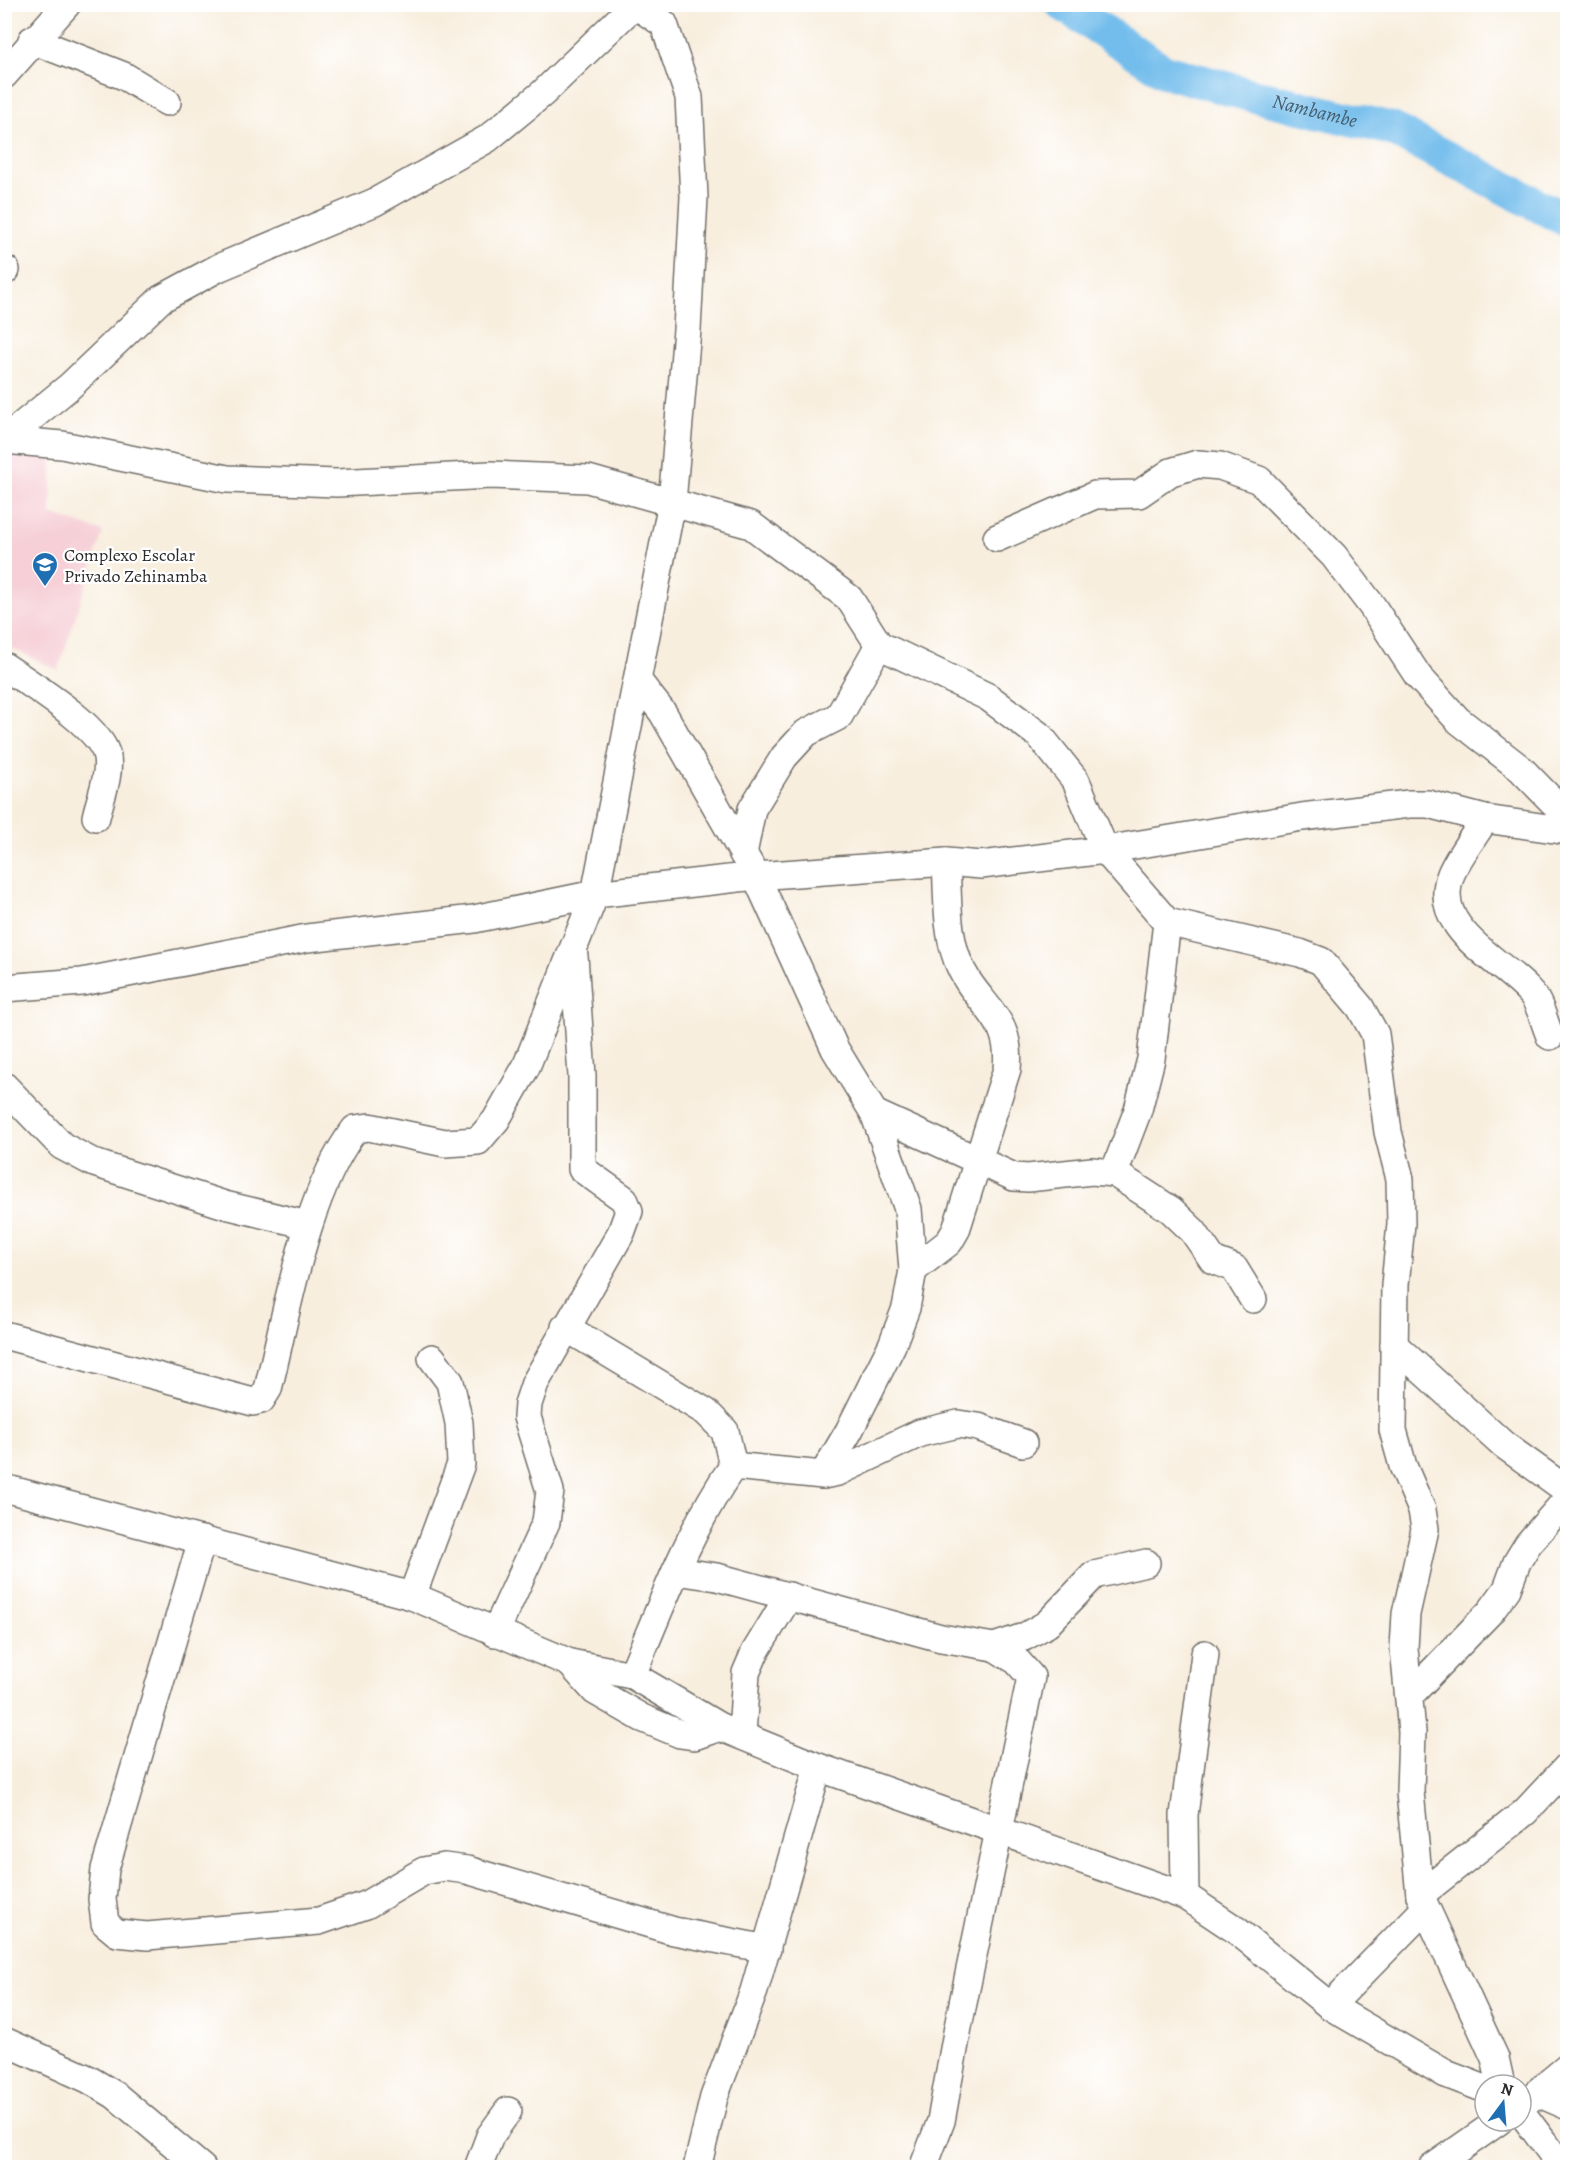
<svg xmlns="http://www.w3.org/2000/svg" width="1572" height="2172" font-family="Alegreya,serif">
<style>
.built{fill:#f6cfd7}
.lines{fill:none;stroke-linecap:round;stroke-linejoin:round}
.river{stroke:#73bdec;stroke-width:34}
.minor-casing{stroke:#736f6a;stroke-width:30}
.minor{stroke:#fff;stroke-width:27}
.labels{text-anchor:middle;stroke-width:4.5;stroke-linejoin:round;paint-order:stroke}
.poi-label{font-size:18px;fill:#2b2b2b;stroke:#fff;text-anchor:start}
.water-label{font-size:20px;font-style:italic;fill:#445e6f;stroke:#fff}
</style>
<rect width="100%" height="100%" fill="#fff"/>
<filter id="ink" filterUnits="userSpaceOnUse"><feTurbulence type="fractalNoise" baseFrequency=".0167" numOctaves="2"/><feDisplacementMap in="SourceGraphic" scale="12" xChannelSelector="R" yChannelSelector="G"/><feConvolveMatrix kernelMatrix="1 2 1 2 8 2 1 2 1" color-interpolation-filters="sRGB"/></filter>
<filter id="wash" filterUnits="userSpaceOnUse"><feTurbulence type="fractalNoise" baseFrequency=".008" numOctaves="4" result="noise"/><feDisplacementMap in="SourceGraphic" scale="24" xChannelSelector="R" yChannelSelector="G"/><feGaussianBlur stdDeviation="1.35" result="paint"/><feColorMatrix in="noise" values="0 0 0 0 0 0 0 0 0 0 0 0 0 0 0 0 0 1.4 0 .05"/><feComposite in="paint" operator="in"/></filter>
<g filter="url(#wash)">
<rect width="100%" height="100%" fill="#f8eede"/>
<path class="built" d="M4,455h48l-1,59 52,18 -45,138 -53,-25z"/>
<g class="lines">
<path class="river" id="s1" d="M1062,4l102,67 83,23 145,35 176,92"/>
</g>
</g>
<g filter="url(#ink)">
<g class="lines">
<defs>
<g id="minor">
<path d="M32,40l92,36 43,26"/>
<path d="M4,75l63,-71"/>
<path d="M4,269l2,1"/>
<path d="M4,440l58,5 165,34 110,4 153,-8 98,4 163,46 98,73 30,47 109,52 52,39 36,45 29,69 62,72 133,31 21,8 39,46 15,27 13,98 12,47 1,45 -6,61 -2,145 10,36 19,44 3,19 -19,85 -2,34 8,84 -2,60 10,103 75,163 6,27"/>
<path d="M4,440l66,-54 91,-87 57,-31 157,-66 112,-63 56,-46 85,-82 12,-3 24,16 25,73 5,100 -7,133 -15,172 -77,392 -69,173 -30,53 -18,21 -33,2 -76,-16 -14,2c-50,66 -67,180 -87,260l-7,11 -8,2 -249,-67"/>
<path d="M997,538l98,-43 44,-1 32,-22 27,-8 22,2 39,14 75,76 38,50 46,70 40,44 63,49 39,40"/>
<path d="M4,666c26,18 98,61 103,91 3,19 -7,42 -11,60"/>
<path d="M638,681l25,32 93,163 79,173 39,64 34,96 5,61 -7,38 -14,37 -43,86 -26,44"/>
<path d="M1485,819c-11,18 -26,36 -34,55 -22,54 49,85 78,117 11,10 15,32 21,45"/>
<path d="M743,854l9,-45 32,-52 22,-24 33,-17 40,-71"/>
<path d="M4,988l78,-6 225,-44 167,-19 121,-25 161,-18 190,-14 35,3 124,-15 197,-33 107,-13h19l57,15 83,12"/>
<path d="M4,1086l58,60 32,17 131,42 83,20"/>
<path d="M874,1113l140,64 14,1 64,-7 22,2 57,37 22,21 20,29 21,8 19,31"/>
<path d="M1114,1173l24,-63 13,-51 16,-137"/>
<path d="M913,1270l36,-28 7,-12 51,-161c6,-56 -33,-63 -50,-110 -11,-30 -9,-65 -11,-97"/>
<path d="M565,1327l141,85 19,19 8,35"/>
<path d="M1394,1345l110,100 64,46"/>
<path d="M4,1488l408,108 158,67 62,12 88,52 98,40 367,129 51,34 94,76 116,68 39,15"/>
<path d="M202,1540l-97,329 -3,30 3,24 12,10 30,3 172,-15 47,-16 58,-34 20,-4 23,3 207,61 93,18"/>
<path d="M676,1571l41,6 224,61 53,9 23,14 14,16 -73,350 -17,94 -18,47"/>
<path d="M412,1596l49,-132 -2,-41 -9,-41 -18,-24"/>
<path d="M495,1633l51,-111 4,-31 -23,-74 1,-13 7,-21 86,-150 8,-22 -5,-12 -42,-30v-93l-8,-120"/>
<path d="M994,1647l30,-10 23,-13 47,-49 52,-12"/>
<path d="M570,1663l25,28 47,27 38,16 14,2 26,-9"/>
<path d="M632,1675c30,-71 57,-145 101,-209l90,9 15,-3 82,-39 38,-9 20,3 45,16"/>
<path d="M1409,1696l82,-85 16,-22 10,-27 11,-18 40,-46"/>
<path d="M742,1734l4,-61 9,-21 34,-56"/>
<path d="M1420,1895l105,-83 43,-46"/>
<path d="M1185,1896l-1,-81 21,-161"/>
<path d="M1330,2006l95,-97"/>
<path d="M4,2041l84,38 27,16 87,73"/>
<path d="M1538,2093l30,13"/>
<path d="M1521,2106l47,-39"/>
<path d="M1521,2112l42,56"/>
<path d="M478,2168l12,-32 18,-25"/>
<path d="M697,2168l17,-71 40,-106 64,-224"/>
<path d="M1432,2168l67,-47"/>
</g>
</defs>
<use href="#minor" class="minor-casing"/>
<use href="#minor" class="minor"/>
</g>
</g>
<defs>
<symbol id="school-pin" viewBox="-11 -11 22 30"><path d="M0 17L-7.5 6A9.5 9.5 0 1 1 7.5 6Z" fill="#1f6fb2" stroke="#fff"/><path d="M0-5L7-2L0 1L-7-2ZM-4 1L0 2.5L4 1V4Q0 6-4 4Z" fill="#fff"/></symbol>
</defs>
<g fill-rule="evenodd">
<use href="#school-pin" x="30" y="550" width="30" height="40"/>
</g>
<g class="labels">
<g class="poi-label">
<text x="64" y="561">Complexo Escolar<tspan x="64" dy="21">Privado Zehinamba</tspan></text>
</g>
<g class="water-label">
<text dy="7" stroke="none"><textPath href="#s1" startOffset="278">Nambambe</textPath></text>
</g>
</g>
<rect width="1572" height="2172" fill="none" stroke="#fff" stroke-width="24"/>
<g transform="translate(1503 2103) rotate(16)"><circle r="28" fill="#ffffff" stroke="#aaaaaa" stroke-width="1.5"/>
<path d="M0-4.5L10 22L0 15L-10 22Z" fill="#1f6fb2"/>
<text y="-9" font-size="16" font-weight="bold" text-anchor="middle" fill="#2b2b2b">N</text>
</g>
</svg>
